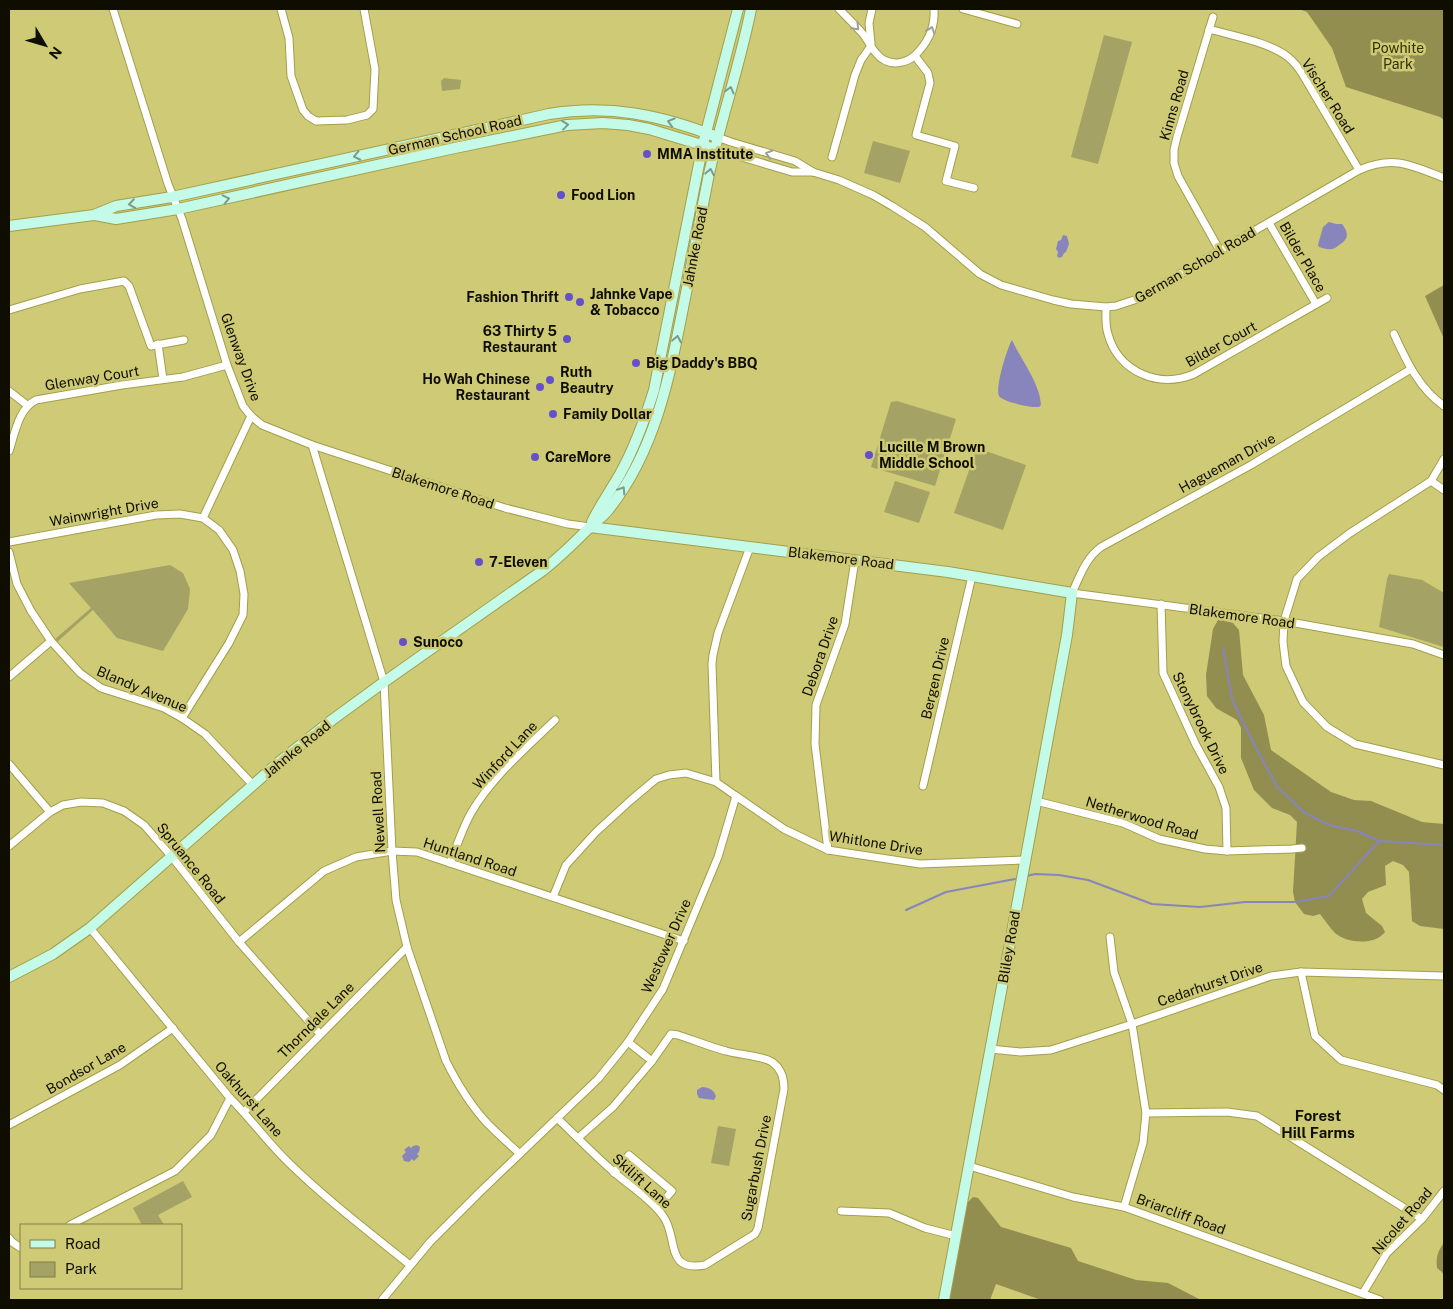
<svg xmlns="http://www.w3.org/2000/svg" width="1453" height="1309" font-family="'Public Sans',sans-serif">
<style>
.green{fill:#a4a265}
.forest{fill:#918e50}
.water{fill:#8885bd}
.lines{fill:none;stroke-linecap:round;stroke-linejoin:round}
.stream{stroke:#8885bd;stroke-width:2}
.street-casing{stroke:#a39f4a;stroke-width:9}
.secondary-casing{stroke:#a39f4a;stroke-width:12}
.street{stroke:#fff;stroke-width:7}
.secondary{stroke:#c4fae8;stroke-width:10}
.oneway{stroke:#9f9e99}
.oneway2{stroke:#7c9b8b}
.poi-dot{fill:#6550c9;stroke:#ceca75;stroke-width:2}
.labels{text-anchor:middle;stroke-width:5;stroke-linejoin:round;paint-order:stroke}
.park-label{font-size:14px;fill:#343100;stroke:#ceca75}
.street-label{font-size:14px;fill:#0f0d00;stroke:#ceca75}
.poi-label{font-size:14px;font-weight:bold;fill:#0f0d00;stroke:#ceca75;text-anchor:start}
.neighbourhood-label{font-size:15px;font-weight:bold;fill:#0f0d00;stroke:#ceca75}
</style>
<rect width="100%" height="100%" fill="#ceca75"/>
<g class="green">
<path d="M1104,35l28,7 -34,122 -27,-7z"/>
<path d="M444,78l17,2 -1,9 -18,2 -1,-10z"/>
<path d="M873,141l37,10 -10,32 -36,-10z"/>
<path d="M897,401l59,18 -21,67 -64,-19 20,-65z"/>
<path d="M977,448l49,17 -23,65 -49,-17z"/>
<path d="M895,481l35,11 -11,31 -35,-11z"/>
<path d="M170,565l13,8 7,16 -2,20 -25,42 -46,-13 -24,-28 -36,32 -3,-2 37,-32 -22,-25z"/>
<path d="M1389,574l33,6 22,13v54l-65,-20 8,-48z"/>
<path d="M718,1126l18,3 -7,37 -18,-3z"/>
<path d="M183,1181l9,16 -34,18 6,10h-22l-9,-17z"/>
</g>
<g class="forest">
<path d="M1299,9h145v111l-4,-3 -94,-30 -14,-39 -25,-36z"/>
<path d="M1444,285v54l-19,-43z"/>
<path d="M1218,620h5l10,3 6,7 4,45 21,40 7,35 60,42 23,8 17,1 51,21 22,2v105l-24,-3 -8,-5 -3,-49 -6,-7 -10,-4 -8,5 1,19 -18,7 -6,7 4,14 16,13 3,6c-10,14 -39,11 -50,1 -6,-6 -10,-13 -15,-19l-7,2 -9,-2 -9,-12 -2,-10 4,-70 -7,-7 -18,-7 -18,-18 -13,-32v-30l-4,-8 -21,-12 -9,-12 -1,-21 7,-46z"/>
<path d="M973,1197l5,1 23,29 70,21 7,13 58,19 32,3 33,17h-160l-45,-16 -6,16h-42l18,-96z"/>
<path d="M1444,1243v31l-7,-6c-1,-10 0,-16 7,-25z"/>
</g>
<g class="water">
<path d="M1329,222l7,2h6c7,9 7,15 -3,21 -1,1 -5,4 -7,4 -4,1 -9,-1 -13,-2l-1,-2 5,-18z"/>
<path d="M1063,235l4,1 2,8 -3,8 -2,1 -2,4 -3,1 -2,-2 1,-4 -2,-3 2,-8 3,-1z"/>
<path d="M1012,340c9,20 28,43 29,65l-2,2c-7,1 -36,-5 -40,-11 -4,-8 8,-48 13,-56z"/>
<path d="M702,1087c6,0 12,3 14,9l-2,4 -15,-2 -2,-4v-4z"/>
<path d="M417,1145l3,2 -1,5 -2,2 2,2 -5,5 -2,-2 -3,3 -5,-1 -2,-5 4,-4 -2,-2 5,-4 2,2 2,-2z"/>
</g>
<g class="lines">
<g class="stream">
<path d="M1223,648l9,51 21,43 24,45 28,26 24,12 28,6 22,10 65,4"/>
<path d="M1027,876l8,-2 24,1 29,5 64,24 48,3 45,-5h50l34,-6 50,-55"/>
<path d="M906,910l40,-18 69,-13"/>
</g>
<defs>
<g id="street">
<path d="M113,9l55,175 14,35 45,146 16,41 8,10 -48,102 16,12 14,20 7,21 4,23 -1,21 -14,28 -47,75"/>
<path d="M281,9l8,29 2,38 12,34 5,6 8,5 31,-1 20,-5 6,-6 2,-40 -11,-60"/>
<path d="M839,9c8,8 16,16 24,25 5,6 8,14 13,19 12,15 32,12 43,-2 11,-12 16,-26 15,-42"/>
<path d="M963,9l54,15"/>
<path d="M1213,17l-36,120 -3,13v13l4,13 42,75"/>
<path d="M1209,29c24,7 60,13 79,28 6,5 11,11 15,18l56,95"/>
<path d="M871,43l-2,-20 3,-14"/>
<path d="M915,56l13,17 2,10 -14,52 39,11 -9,35 28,7"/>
<path d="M717,137l14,5 64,19 18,11 26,8 34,15 19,11 33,21 55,47 21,11 52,15 18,4 35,3 10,-1 21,-7 222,-129c35,-15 52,-5 85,8"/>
<path d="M715,149l77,23h21"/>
<path d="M832,157l23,-82 6,-15 10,-14"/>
<path d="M1269,223l47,81"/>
<path d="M1106,307c0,9 -1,18 2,27 10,38 51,55 86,40l133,-76"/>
<path d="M9,310l71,-21 44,-8 5,5 22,60 33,-6"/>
<path d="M1394,334c12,26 25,55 50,72"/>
<path d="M158,344l5,35"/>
<path d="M1411,369l-160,96 -150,82c-16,12 -21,29 -29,46l212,28 129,23 31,11"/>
<path d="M9,391l18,14"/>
<path d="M251,416l11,9 50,20 193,63 63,16 22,3"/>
<path d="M312,445l72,237 8,169 4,49 11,47 39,114c11,22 25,45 42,63 10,10 21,20 32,30"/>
<path d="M9,451c6,-17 9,-42 27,-51l86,-15 61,-8 44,-12"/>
<path d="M1444,459l-13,22 -81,52 -32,24 -21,22 -13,42 -1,21 3,24 17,36 24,25 28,17 89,21"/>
<path d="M1431,481l13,9"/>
<path d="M9,542l147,-27 24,-1 23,4"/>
<path d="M9,552l8,32 14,27 20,30 29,32 21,15 63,20 18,10 23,16 48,51"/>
<path d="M1161,604l2,69 33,72 23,42 7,21 1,43"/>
<path d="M9,677l42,-36"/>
<path d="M9,764l41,48"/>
<path d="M923,786l49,-210"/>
<path d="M736,796l48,33 44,21 92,14 105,-4"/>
<path d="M1036,801l87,22 36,16 46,10 22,2 65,-2 10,-1"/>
<path d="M9,846l41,-34 13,-7 18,-3 22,1 21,8 20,14 28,32 67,85 81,92"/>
<path d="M828,850l-13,-106 1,-39 29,-81 10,-64"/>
<path d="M450,863c7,-17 12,-34 21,-50 21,-36 54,-64 84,-93"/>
<path d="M553,897l13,-32 30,-33 35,-32 25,-21 13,-4 17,-2 30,9"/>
<path d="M90,928l140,170c21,21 38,45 59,65 38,37 80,69 121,102"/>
<path d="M1110,937l4,35 18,52 14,89 -3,30 -19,64"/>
<path d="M239,942l85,-71 32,-14 36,-6 25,1 267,89"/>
<path d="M1301,972l14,64 26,24 96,25 7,5"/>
<path d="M628,1042l24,19"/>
<path d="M990,1049l30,3 31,-2 81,-26 139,-48 30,-4 143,4"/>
<path d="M244,1112l163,-165"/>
<path d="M1146,1113l81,-1 30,4 165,103"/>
<path d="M557,1118c19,18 38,38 58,55 16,14 36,26 48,43 16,21 1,57 42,49l50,-31 3,-6 26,-139c0,-10 -3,-21 -12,-27 -12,-7 -33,-7 -46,-11 -16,-4 -32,-11 -48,-16l-7,-1 -19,27 -39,46 -35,31"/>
<path d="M9,1125l111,-60 53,-37"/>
<path d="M969,1166l104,31 51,10 256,93"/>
<path d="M614,1173l15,-18 43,36 -15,17"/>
<path d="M841,1211l48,2 36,15 31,8"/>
<path d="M70,1225l105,-54 36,-36 19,-37"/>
<path d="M9,1238l3,4 9,6"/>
<path d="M1363,1293l24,-40 35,-34 22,-28"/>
<path d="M382,1300l48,-58 50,-50 118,-113 30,-37 35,-53 55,-132 18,-61 -20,-14 -4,-118 1,-9 5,-22 32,-86"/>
</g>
<g id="secondary">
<path d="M95,215l21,4 62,-10 272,-60 117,-24 36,-2 25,2 21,4 66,20"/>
<path d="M9,226l85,-11 22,-9 56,-9 377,-83c60,-10 112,1 168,23"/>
<path d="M592,522c8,-17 19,-32 28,-48 15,-27 25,-55 34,-84l49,-246 35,-135"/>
<path d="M590,527l358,45 124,21 -5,42 -123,665"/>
<path d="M9,977l44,-23 37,-26 188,-165 54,-43 52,-38 158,-111c17,-13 32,-28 48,-44 6,-6 14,-11 19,-18 46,-58 60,-130 74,-201 9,-44 17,-89 26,-134 12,-55 31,-109 42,-165"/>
</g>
</defs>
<use href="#street" class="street-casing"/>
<use href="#secondary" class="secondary-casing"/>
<use href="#street" class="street"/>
<use href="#secondary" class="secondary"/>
</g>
<defs><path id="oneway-chevron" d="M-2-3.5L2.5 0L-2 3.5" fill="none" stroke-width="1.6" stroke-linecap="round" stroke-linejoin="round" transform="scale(1.25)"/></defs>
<g class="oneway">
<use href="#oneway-chevron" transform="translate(856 27) rotate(47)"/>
<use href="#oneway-chevron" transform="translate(931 30) rotate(-71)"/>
<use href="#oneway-chevron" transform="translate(769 154) rotate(-164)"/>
</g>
<g class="oneway2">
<use href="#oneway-chevron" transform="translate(730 90) rotate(-75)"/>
<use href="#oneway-chevron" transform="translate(671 122) rotate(-164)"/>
<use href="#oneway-chevron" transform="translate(565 125) rotate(-7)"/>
<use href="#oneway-chevron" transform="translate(357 156) rotate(168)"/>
<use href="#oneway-chevron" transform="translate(710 172) rotate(-79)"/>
<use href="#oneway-chevron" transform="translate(226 199) rotate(-13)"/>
<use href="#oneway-chevron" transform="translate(132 204) rotate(172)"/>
<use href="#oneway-chevron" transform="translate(677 339) rotate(-79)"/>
<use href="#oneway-chevron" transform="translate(622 490) rotate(-57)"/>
</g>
<g class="poi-dot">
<circle cx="647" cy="154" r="5"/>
<circle cx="561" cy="195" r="5"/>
<circle cx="569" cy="297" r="5"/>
<circle cx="580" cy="302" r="5"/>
<circle cx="567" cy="339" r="5"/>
<circle cx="636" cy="363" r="5"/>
<circle cx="550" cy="380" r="5"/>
<circle cx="540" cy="387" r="5"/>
<circle cx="553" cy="414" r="5"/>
<circle cx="869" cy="455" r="5"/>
<circle cx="535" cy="457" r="5"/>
<circle cx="479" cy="562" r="5"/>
<circle cx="403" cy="642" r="5"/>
</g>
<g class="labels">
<g class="park-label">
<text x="1398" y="53">Powhite<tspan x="1398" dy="16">Park</tspan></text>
</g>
<g class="street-label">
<text transform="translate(1328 96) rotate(58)" y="5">Vischer Road</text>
<text transform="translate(1174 105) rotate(-74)" y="5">Kinns Road</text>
<text transform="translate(455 135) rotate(-13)" y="5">German School Road</text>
<text transform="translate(695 247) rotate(-79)" y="5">Jahnke Road</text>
<text transform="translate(1303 257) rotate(60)" y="5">Bilder Place</text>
<text transform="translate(1195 265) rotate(-30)" y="5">German School Road</text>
<text transform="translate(1221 344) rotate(-29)" y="5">Bilder Court</text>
<text transform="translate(241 357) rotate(70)" y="5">Glenway Drive</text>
<text transform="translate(92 378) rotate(-9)" y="5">Glenway Court</text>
<text transform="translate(1227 463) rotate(-29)" y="5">Hagueman Drive</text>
<text transform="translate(443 488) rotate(18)" y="5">Blakemore Road</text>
<text transform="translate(104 512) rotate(-10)" y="5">Wainwright Drive</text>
<text transform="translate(841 558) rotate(7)" y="5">Blakemore Road</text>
<text transform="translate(1242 616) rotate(8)" y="5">Blakemore Road</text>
<text transform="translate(820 656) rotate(-71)" y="5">Debora Drive</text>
<text transform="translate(935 678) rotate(-77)" y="5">Bergen Drive</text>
<text transform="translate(142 689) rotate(23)" y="5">Blandy Avenue</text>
<text transform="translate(1201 723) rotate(64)" y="5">Stonybrook Drive</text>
<text transform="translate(297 749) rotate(-39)" y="5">Jahnke Road</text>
<text transform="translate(505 755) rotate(-47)" y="5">Winford Lane</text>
<text transform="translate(378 812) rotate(-93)" y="5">Newell Road</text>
<text transform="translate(1142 818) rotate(17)" y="5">Netherwood Road</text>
<text transform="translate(876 843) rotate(9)" y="5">Whitlone Drive</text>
<text transform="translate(470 857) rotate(18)" y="5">Huntland Road</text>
<text transform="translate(191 863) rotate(51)" y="5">Spruance Road</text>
<text transform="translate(666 946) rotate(-66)" y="5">Westower Drive</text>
<text transform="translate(1009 947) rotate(-80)" y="5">Bliley Road</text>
<text transform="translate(1210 984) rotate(-19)" y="5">Cedarhurst Drive</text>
<text transform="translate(316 1020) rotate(-45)" y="5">Thorndale Lane</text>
<text transform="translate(86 1068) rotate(-30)" y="5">Bondsor Lane</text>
<text transform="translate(249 1099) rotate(49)" y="5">Oakhurst Lane</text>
<text transform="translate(756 1168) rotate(-79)" y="5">Sugarbush Drive</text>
<text transform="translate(642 1181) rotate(42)" y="5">Skilift Lane</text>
<text transform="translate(1181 1214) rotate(20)" y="5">Briarcliff Road</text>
<text transform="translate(1402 1221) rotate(-49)" y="5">Nicolet Road</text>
</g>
<g class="poi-label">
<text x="657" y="159">MMA Institute</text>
<text x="571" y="200">Food Lion</text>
<text x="590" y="299">Jahnke Vape<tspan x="590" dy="16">&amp; Tobacco</tspan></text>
<text x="559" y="302" text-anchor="end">Fashion Thrift</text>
<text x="557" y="336" text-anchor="end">63 Thirty 5<tspan x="557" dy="16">Restaurant</tspan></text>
<text x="646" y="368">Big Daddy's BBQ</text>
<text x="560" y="377">Ruth<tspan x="560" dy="16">Beautry</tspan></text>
<text x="530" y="384" text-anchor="end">Ho Wah Chinese<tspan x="530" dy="16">Restaurant</tspan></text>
<text x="563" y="419">Family Dollar</text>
<text x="879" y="452">Lucille M Brown<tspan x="879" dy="16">Middle School</tspan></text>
<text x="545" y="462">CareMore</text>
<text x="489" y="567">7-Eleven</text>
<text x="413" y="647">Sunoco</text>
</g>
<g class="neighbourhood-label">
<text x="1318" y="1121">Forest<tspan x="1318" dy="17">Hill Farms</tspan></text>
</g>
</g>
<rect width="1453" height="1309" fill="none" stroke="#0f0d00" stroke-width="20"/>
<rect x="20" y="1224" width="162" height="65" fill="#ceca75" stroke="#827e46"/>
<rect x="30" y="1240" width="25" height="8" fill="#c4fae8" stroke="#827e46"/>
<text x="65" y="1249" font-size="15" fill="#0f0d00">Road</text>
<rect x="30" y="1262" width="25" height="15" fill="#a4a265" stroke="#827e46"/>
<text x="65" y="1274" font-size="15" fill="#0f0d00">Park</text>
<g transform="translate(45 45) rotate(128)" stroke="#ceca75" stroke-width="4" paint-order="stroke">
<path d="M0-4L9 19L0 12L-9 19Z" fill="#0f0d00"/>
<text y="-8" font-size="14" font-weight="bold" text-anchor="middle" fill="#0f0d00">N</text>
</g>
</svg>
